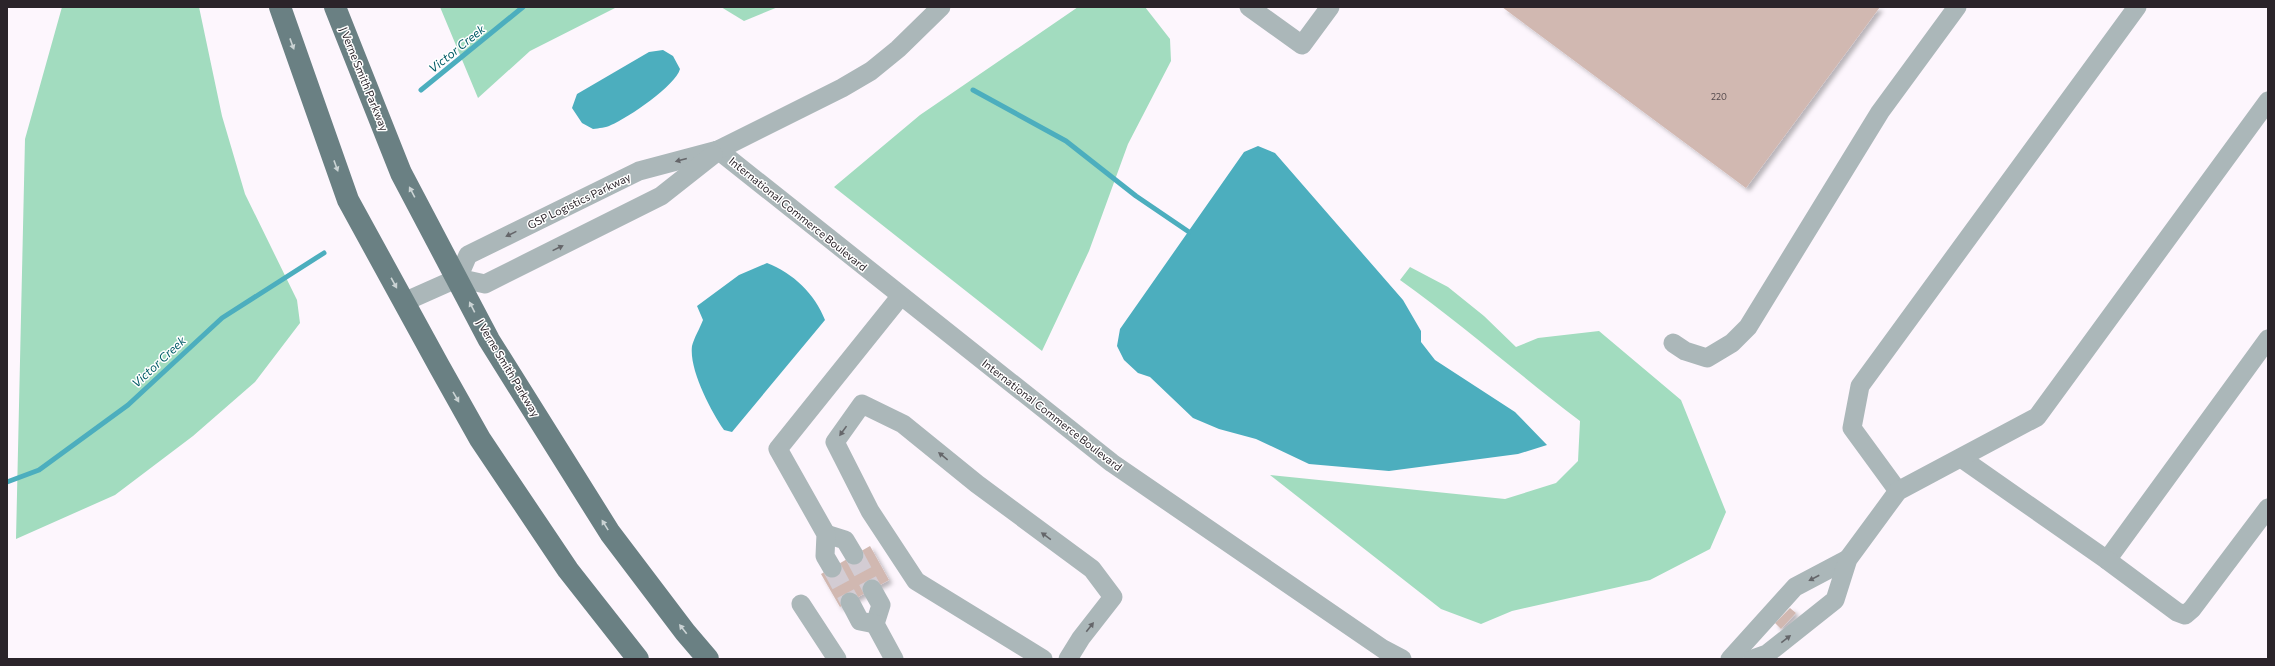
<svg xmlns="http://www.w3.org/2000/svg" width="2275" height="666" font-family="Commissioner,sans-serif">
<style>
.green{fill:#a2dcbf}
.water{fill:#4caebe}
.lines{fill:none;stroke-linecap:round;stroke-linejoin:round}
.stream{stroke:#4caebe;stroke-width:5}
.building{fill:#d1b8b1;filter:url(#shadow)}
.minor-tunnel{stroke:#d3ccd3;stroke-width:19;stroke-dasharray:19 10;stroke-linecap:butt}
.minor{stroke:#abb7b9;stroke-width:19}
.major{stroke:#6a8083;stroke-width:22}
.oneway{fill:#cbd3d4}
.oneway2{fill:#65666a}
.labels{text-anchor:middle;stroke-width:3;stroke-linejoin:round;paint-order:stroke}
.number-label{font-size:9px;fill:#54494c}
.street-label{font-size:11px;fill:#2b242a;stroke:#fff}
.water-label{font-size:12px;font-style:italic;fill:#015b66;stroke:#fff}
</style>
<defs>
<filter id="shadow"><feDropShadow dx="3.5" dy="3.5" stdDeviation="2" flood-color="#0004"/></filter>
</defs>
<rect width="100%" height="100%" fill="#fdf6fd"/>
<g class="green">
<path d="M62,7h137l23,109 23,78 52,106 3,23 -45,59 -62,54 -78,59 -99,44 9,-400z"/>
<path d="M440,7h177l-87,44 -52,47z"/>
<path d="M721,7h57l-34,14z"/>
<path d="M1078,7h67l25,32 1,22 -43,83 -39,107 -47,100 -208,-164 86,-72z"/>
<path d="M1410,267l38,20 36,29 32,31 22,-9 61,-7 82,69 45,112 -16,37 -60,31 -138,31 -31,13 -40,-15 -171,-134 235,24 51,-16 22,-22 2,-40c-61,-46 -118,-97 -180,-141z"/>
</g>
<g class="water">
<path d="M663,50l10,6 7,13c-4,16 -52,49 -69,56 -5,3 -12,3 -18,4l-11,-6 -10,-15 5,-14 72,-42z"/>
<path d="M1258,146l17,7 128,147 18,31v11l14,18 80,52 32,33 -29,9 -129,17 -80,-7 -53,-25 -37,-10 -26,-11 -43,-41 -12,-4 -14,-13 -7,-14 3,-17 124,-177z"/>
<path d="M767,263c26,10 48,31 58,57l-93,112 -8,-2c-13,-19 -35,-60 -32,-84 2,-8 8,-18 11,-26l-6,-14 42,-31z"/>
</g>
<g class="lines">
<g class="stream">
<path d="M421,90l102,-83"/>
<path d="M973,90l93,51 70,55 53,36"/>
<path d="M7,482l32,-12 89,-65 94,-87 102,-65"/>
</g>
</g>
<g class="building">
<path d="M1502,7h378l-134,181z"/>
<path d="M870,546l19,34 -49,27 -19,-33z"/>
<path d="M1790,608l6,5 -15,16 -6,-6z"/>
</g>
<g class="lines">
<g class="minor-tunnel">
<path d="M854,555l18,34"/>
<path d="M832,568l18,34"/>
</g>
<g class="minor">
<path d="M1249,7l53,38 28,-38"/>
<path d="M718,150l394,313 271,186 19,10"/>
<path d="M458,278l10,-23 171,-84 79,-21 124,-62 29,-17 27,-22 43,-42"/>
<path d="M404,302l54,-24 27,6 176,-88 52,-41"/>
<path d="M1673,343l12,8 22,7 25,-15 16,-16 132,-215 77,-105"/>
<path d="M1961,458l146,102 161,-221"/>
<path d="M1898,491l-46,-63 8,-42 277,-379"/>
<path d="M826,534l19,6 9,15"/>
<path d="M2107,560l70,52 8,3 7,-6 76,-101"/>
<path d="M832,568l-7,-12 1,-22 -48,-85 122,-152"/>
<path d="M872,589l9,16 -6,19 19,35"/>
<path d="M850,602l10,19 15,3"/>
<path d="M801,604l36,55"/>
<path d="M1043,659l-127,-78 -46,-70 -35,-69 27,-38 41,20 74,60 115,85 21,28 -32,41 -13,21"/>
<path d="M1730,659l65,-72 53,-28"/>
<path d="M1753,659l14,-5 68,-54 13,-41 50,-68 139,-74 231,-316"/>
</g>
<g class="major">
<path d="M280,7l68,193 91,166 41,73 88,131 70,89"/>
<path d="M335,7l66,166 88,167 121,193 75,99 23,27"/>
</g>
</g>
<defs><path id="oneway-solid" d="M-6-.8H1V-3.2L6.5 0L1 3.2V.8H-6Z"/></defs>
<g class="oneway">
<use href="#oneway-solid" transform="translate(292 44) rotate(70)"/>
<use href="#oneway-solid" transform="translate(336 166) rotate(70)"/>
<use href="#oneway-solid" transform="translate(412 192) rotate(-118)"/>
<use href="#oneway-solid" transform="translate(394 283) rotate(61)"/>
<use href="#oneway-solid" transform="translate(472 307) rotate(-117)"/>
<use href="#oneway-solid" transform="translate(456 397) rotate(60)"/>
<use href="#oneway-solid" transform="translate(605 525) rotate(-122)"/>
<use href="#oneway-solid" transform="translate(683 629) rotate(-128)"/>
</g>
<g class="oneway2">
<use href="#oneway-solid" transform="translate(681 160) rotate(165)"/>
<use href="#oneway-solid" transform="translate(511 234) rotate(154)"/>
<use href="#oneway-solid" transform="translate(558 248) rotate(-26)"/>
<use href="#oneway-solid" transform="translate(843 431) rotate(126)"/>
<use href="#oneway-solid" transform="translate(943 456) rotate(-141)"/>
<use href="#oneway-solid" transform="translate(1046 536) rotate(-144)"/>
<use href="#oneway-solid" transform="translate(1814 578) rotate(152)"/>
<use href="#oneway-solid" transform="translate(1090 627) rotate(-52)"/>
<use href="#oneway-solid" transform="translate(1786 639) rotate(-38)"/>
</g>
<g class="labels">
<g class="number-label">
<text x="1719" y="100">220</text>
</g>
<g class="street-label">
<text transform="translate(364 79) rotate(68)" y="4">J Verne Smith Parkway</text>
<text transform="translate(579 201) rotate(-26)" y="4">GSP Logistics Parkway</text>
<text transform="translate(798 214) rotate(39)" y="4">International Commerce Boulevard</text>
<text transform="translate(508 368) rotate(59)" y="4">J Verne Smith Parkway</text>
<text transform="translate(1052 415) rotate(38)" y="4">International Commerce Boulevard</text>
</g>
<g class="water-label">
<text transform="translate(457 49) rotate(-39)" y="4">Victor Creek</text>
<text transform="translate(159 362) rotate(-43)" y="4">Victor Creek</text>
</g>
</g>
<rect width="2275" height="666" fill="none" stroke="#2b242a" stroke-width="16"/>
</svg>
